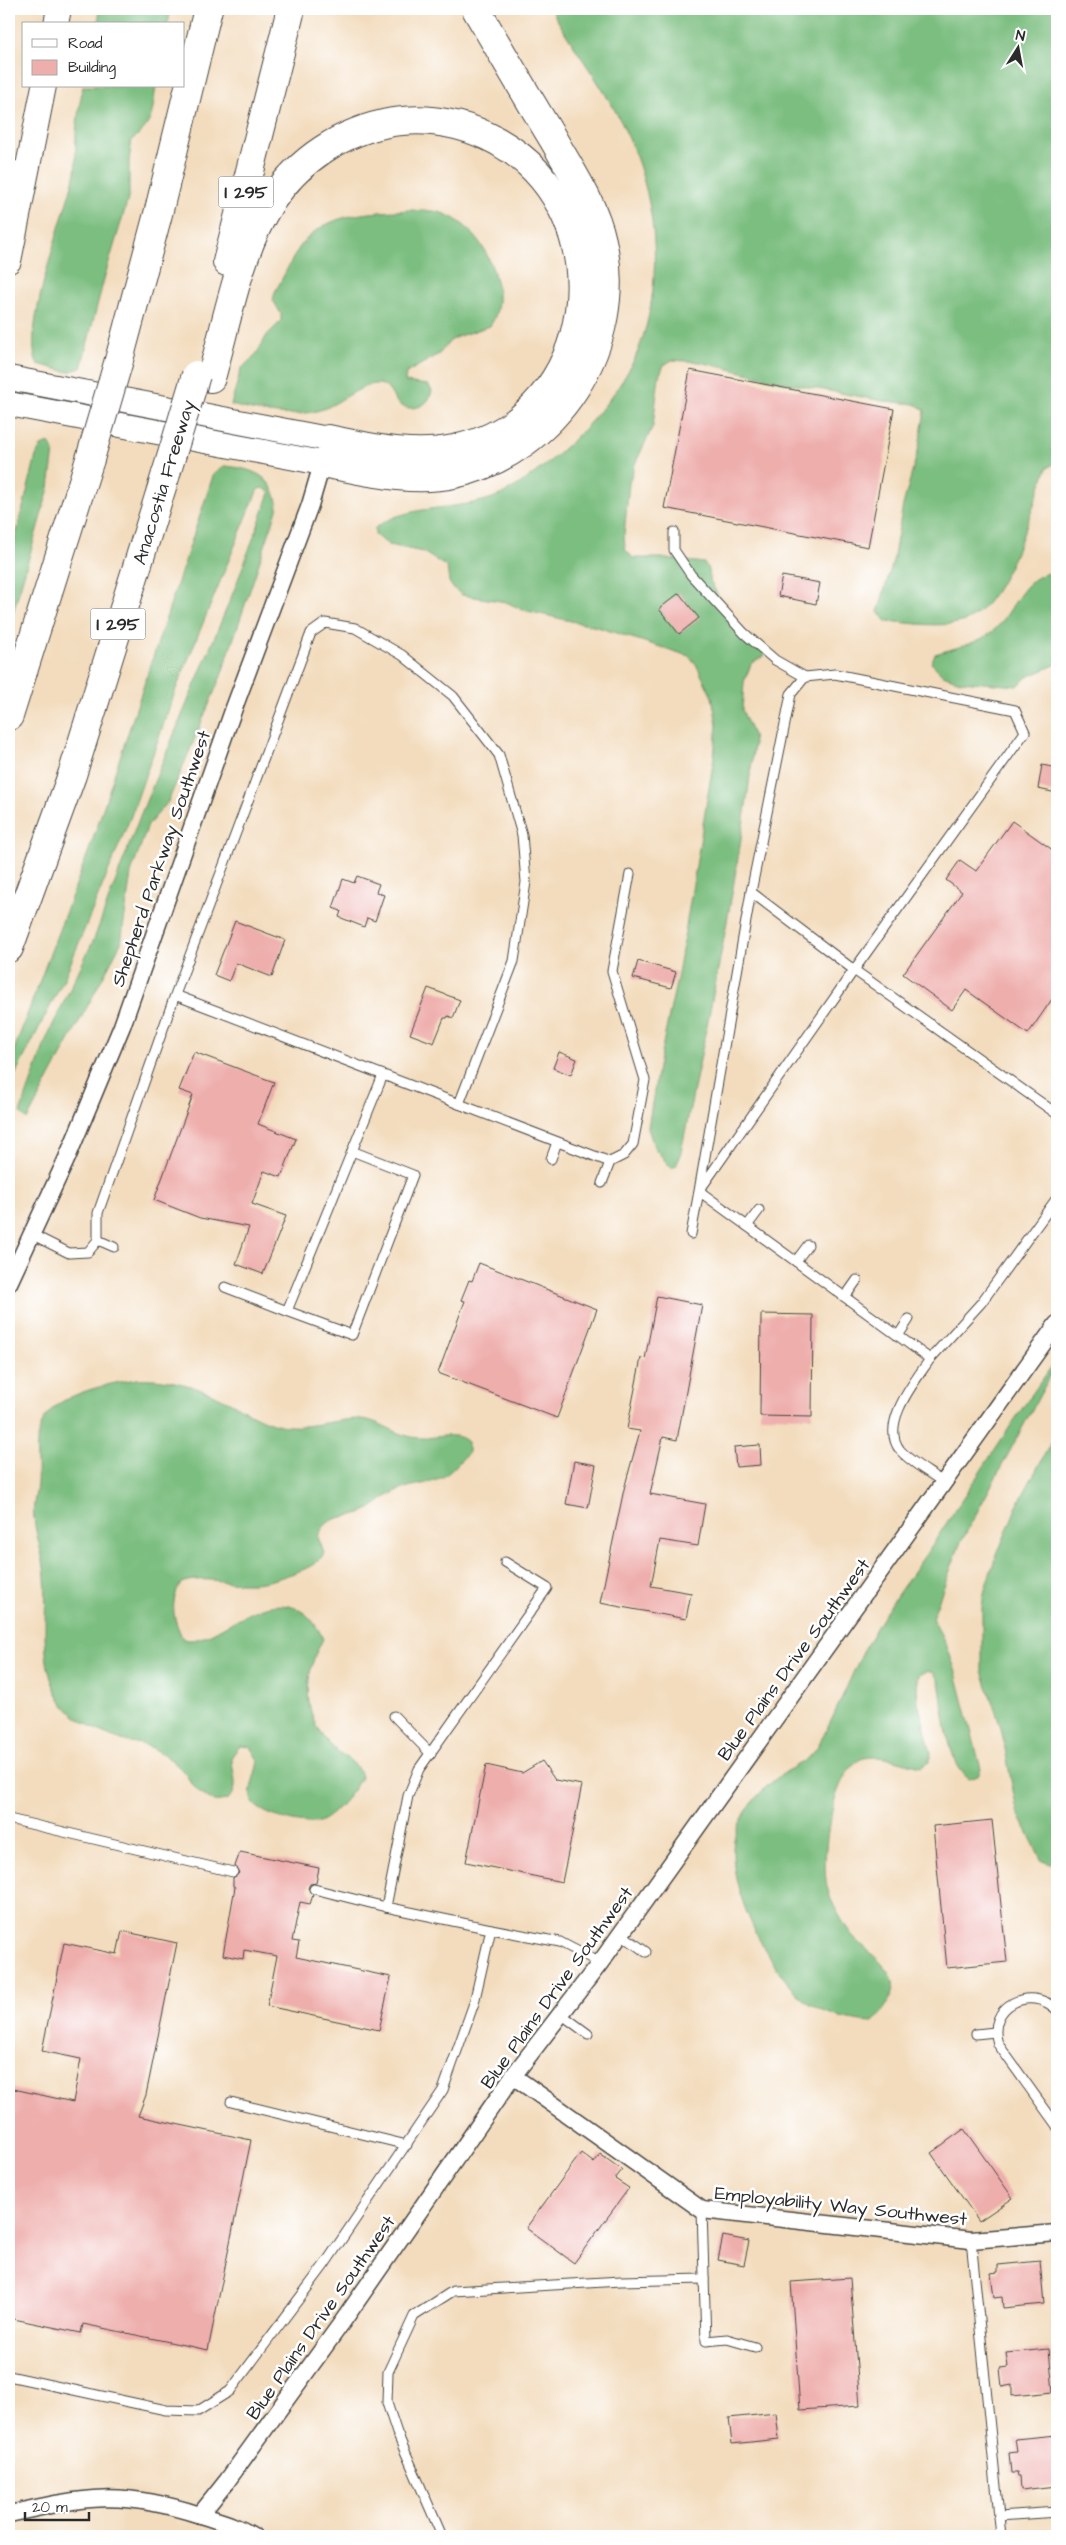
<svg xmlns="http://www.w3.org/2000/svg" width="1066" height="2545" font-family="'Architects Daughter',sans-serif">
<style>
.forest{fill:#7bbe80;stroke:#537456}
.building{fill:#eeaeac}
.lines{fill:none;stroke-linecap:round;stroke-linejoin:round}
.lane-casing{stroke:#494641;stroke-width:11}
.street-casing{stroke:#494641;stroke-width:19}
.secondary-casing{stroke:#494641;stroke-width:26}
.highway-casing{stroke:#494641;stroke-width:30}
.lane{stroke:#fff;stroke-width:9}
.street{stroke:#fff;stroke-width:16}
.secondary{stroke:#fff;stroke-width:24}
.highway{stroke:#fff;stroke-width:28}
.highway-bridge-casing{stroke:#494641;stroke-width:30;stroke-linecap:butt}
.highway-bridge{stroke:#fff;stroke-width:28}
.labels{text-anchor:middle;stroke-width:5;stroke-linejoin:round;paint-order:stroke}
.shield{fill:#fff;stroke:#6b6b6b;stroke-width:1}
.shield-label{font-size:18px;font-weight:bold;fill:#2b2b2b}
.street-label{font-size:19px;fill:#2b2b2b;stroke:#fff}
</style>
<rect width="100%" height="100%" fill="#fff"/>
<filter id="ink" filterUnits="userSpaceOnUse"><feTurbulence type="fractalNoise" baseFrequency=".02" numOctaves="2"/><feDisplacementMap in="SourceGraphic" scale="10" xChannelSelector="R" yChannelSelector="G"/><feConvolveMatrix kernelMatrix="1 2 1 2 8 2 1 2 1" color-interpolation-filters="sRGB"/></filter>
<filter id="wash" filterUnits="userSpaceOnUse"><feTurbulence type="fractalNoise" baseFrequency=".0096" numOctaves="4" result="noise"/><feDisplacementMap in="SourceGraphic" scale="20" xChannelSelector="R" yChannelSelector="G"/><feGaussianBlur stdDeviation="1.12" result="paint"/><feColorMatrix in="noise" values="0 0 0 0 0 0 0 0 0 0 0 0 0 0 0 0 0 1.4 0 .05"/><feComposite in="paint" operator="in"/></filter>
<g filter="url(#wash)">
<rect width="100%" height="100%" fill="#f3dcbd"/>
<g class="forest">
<path d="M99,9h72l-3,15h-69z"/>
<path d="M551,9h506v453l-10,6c-15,37 -42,142 -85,154 -24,6 -51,1 -76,-1l-8,-9 15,-51 10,-56 16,-58 6,-37 -10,-6 -32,-3 -91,-17 -92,-22 -28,-2 -8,5 -5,11 -6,50 -18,38 -6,19 -5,52 1,14 8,9h28l43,5 5,7 1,10 11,22 16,23 3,13 5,6 18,5 2,6 -14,9 -7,18 -2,28 11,25 1,9c-16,139 -46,276 -74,413l-4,9 -5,2 -17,-21 -6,-19 10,-61 20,-93 36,-216 3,-34 -5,-27 -16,-33 -7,-8 -92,-29 -74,-17 -17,-8 -44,-7 -9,-7 -4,-6 -2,-15 -24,-15 -34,-7 -14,-10v-7c36,-28 93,-14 133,-37 48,-28 109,-88 130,-140 26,-66 20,-144 -8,-210 -20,-48 -54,-87 -79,-132z"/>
<path d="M83,86h73c-4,27 -2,37 -24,54l-3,21v35l-25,83 -23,89 -13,4 -30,-8c-19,-29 29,-154 37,-191 2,-13 0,-25 1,-38 1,-16 4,-33 7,-49z"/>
<path d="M411,210c9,1 19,0 28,2 32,10 50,38 57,69 4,15 3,32 -6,45l-31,10 -9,5 -11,13 -33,19 -1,9 23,3 4,6c-2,8 -5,13 -14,16 -28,7 -22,-22 -40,-23 -14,-1 -38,18 -52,24 -33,12 -63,5 -95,-3l10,-36 16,-16 10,-18 14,-14v-7l-8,-14 2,-8c8,-14 15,-30 24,-44 27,-37 71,-35 112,-38z"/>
<path d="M49,443l5,8 -5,37 -40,139v-64l27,-107 5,-10z"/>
<path d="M225,466c30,3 48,10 53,41l-57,169 -53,126 -20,23 -17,48 -10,70 -94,177 -7,-7 28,-78 46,-96 46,-123 93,-223 37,-100 -6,-5 -6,1 -82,200 -45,127 -67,163 -55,108v-24l83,-221 122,-369z"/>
<path d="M1057,572v92l-30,13 -9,9 -58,-5 -17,-6 -12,-12 4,-9c16,-5 36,-9 51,-18 29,-17 32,-63 71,-64z"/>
<path d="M1057,1359v4l-97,181 -28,74 14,26 9,25 26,100 -3,7 -9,3c-23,-17 -25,-70 -30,-97l-5,-9 -8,-2 -7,4 -2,12 1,15 13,51 -2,9 -8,5c-17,-4 -40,-13 -57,-9 -32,8 -45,105 -36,132 4,15 14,31 23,44 10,12 41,34 42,48 2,14 -11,32 -20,40 -20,-1 -44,-6 -61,-17 -40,-25 -92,-126 -76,-173 10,-26 27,-46 50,-60 10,-7 24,-13 30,-23 23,-39 37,-82 60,-121 20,-34 45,-65 66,-98 38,-57 74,-115 115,-171z"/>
<path d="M137,1379c34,-2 68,10 98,26 18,9 32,19 53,21 24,2 47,-7 72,-7 19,0 39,19 60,19 15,1 36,-8 48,4v11c-8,8 -15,17 -25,24 -14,8 -30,7 -44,13 -13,5 -21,15 -33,21 -17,9 -38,0 -48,26l6,16c-5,10 -16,15 -27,19 -15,5 -30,11 -46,11 -23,1 -48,-8 -70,0 -12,21 -8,35 2,56 26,9 66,-41 106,-33 17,4 27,17 34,33 -21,37 -22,81 13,111 10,8 22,13 25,27 -6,13 -28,40 -42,45 -13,5 -67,-8 -68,-24 -2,-12 6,-26 7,-38l-8,-13 -10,-1 -8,10c-1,14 11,38 -7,44 -22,7 -33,-18 -43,-30 -7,-7 -15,-14 -24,-19 -11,-7 -24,-8 -36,-11 -19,-6 -48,-20 -60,-38 -25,-38 -14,-82 -17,-125 -1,-20 -9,-39 -11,-59 -2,-11 2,-22 3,-34 2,-23 -6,-47 10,-69 15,-22 65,-32 90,-36z"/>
<path d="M1057,1431v435l-15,-5 -25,-50 -16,-83 -19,-57v-64l2,-14 8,-26 24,-59z"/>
</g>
<g id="blocks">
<g class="building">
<path d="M690,370l204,39 -26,138 -204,-39z"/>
<path d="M782,576l38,7 -4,21 -38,-8z"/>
<path d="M679,593l20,25 -20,16 -20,-25z"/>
<path d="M1042,765l15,3v25l-19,-4z"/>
<path d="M1012,821l45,32v139l-29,42 -62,-44 -14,20 -49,-36 59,-82 -16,-12 14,-20 16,11z"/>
<path d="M357,876l22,8 -3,8 8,3 -9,26 -8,-3 -3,9 -25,-10 2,-6 -8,-3 10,-29 11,4z"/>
<path d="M235,921l50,19 -13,37 -36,-14 -7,18 -15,-6z"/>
<path d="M638,961l38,11 -5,16 -38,-10z"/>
<path d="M428,988l32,12 -7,18 -5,-2 -1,2h-3l-10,25 -24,-9z"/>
<path d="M194,1052l80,30 -16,42 38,15 -15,38 -17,-6 -12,33 34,12 -23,58 -27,-10 13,-37 -49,-9 -46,-18 39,-105 -14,-5z"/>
<path d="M559,1052l18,7 -6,16 -18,-7z"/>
<path d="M479,1263l118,46 -40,109 -119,-45 27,-72 -4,-1 8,-20 3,1z"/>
<path d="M657,1296l45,9 -25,135 -14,-3 -13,57 55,10 -7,42 -38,-6 -9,46 40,7 -5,26 -86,-16 24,-114 16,-58 -13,-2 14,-71 4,1z"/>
<path d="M761,1314l52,1 -1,102 -52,-1z"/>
<path d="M760,1445l1,20 -25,2 -2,-20z"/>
<path d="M574,1461l22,4 -8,43 -22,-4z"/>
<path d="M542,1761l13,19 27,5 -20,97 -96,-20 20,-97 36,8z"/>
<path d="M992,1820l15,142 -60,6 -14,-142z"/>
<path d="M240,1852l79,16 -3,15 -6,1 -2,4 5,7 -3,9 -10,-2 -8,39 7,1 -3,15 95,20 -12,53 -112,-24 10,-50 -33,-6 -1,9 -20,-4 12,-68 -2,-1v-8l6,-5 -4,-7z"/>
<path d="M122,1931l55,12 -31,152 -8,21 113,24 -43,210 -125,-26 -2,9 -72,-15v-230l64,14 8,-43 -39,-8 22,-108 53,11z"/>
<path d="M964,2129l49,69 -34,23 -48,-68z"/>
<path d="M581,2153l13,10 6,-9 22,16 -7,9 14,9 -55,75 -48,-35z"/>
<path d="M723,2236l26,5 -5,24 -26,-5z"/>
<path d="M1040,2261l4,43 -41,4 -1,-11 -8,1 -3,-25 7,-1v-7z"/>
<path d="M850,2278l10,128 -60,4 -9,-128z"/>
<path d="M1049,2349l4,43 -41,4v-11l-10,2 -2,-19 8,-1 -2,-14z"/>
<path d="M776,2413l3,26 -47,5 -3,-26z"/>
<path d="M1057,2435v51l-36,4 -1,-13h-2l-1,-4h-6l-2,-20 8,-1 -2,-13z"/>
</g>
</g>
</g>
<g filter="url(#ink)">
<use href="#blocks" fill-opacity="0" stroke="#494641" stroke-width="1"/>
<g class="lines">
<defs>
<g id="lane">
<path d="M9,165l17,2"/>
<path d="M674,532v18l17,25 53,58 31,27 30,17"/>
<path d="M751,892l103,78 203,144"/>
<path d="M459,1104l151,58 14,-7 9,-11 12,-64 -33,-109 18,-97"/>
<path d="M551,1159l6,-17"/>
<path d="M602,1183l8,-21"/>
<path d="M747,1226l12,-16"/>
<path d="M31,1234l38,19 19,-1 10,-12v-27l77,-218 136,-362 14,-10 30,5 47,27 51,41 46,59 23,80 4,47 -12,79 -55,143 -284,-109"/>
<path d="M691,1234l8,-43 155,-221 171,-238 -10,-22 -180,-36 -30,3 -14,17 -40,198 -52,299 231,168c-14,21 -51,65 -30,91 11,13 31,23 44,33"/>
<path d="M98,1240l16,7"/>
<path d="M796,1261l12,-16"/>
<path d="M225,1287l62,24 96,-236"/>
<path d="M845,1297l12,-17"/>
<path d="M287,1311l65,24 61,-160 -61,-24"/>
<path d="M898,1336l11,-17"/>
<path d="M930,1359l51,-56 76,-105"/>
<path d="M394,1716l37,38"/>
<path d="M9,1819l224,53"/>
<path d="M314,1889l72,18"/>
<path d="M491,1929l-105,-22 22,-111 11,-27 128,-181 -42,-26"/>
<path d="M621,1934l25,18"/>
<path d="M1057,2010c-27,-26 -71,-4 -59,34l59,82"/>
<path d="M561,2014l27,20"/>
<path d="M976,2034l19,-2"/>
<path d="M231,2102l176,43"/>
<path d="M702,2210l4,131 21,-2 28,8"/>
<path d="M971,2240l30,296"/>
<path d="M9,2376l157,34 32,1 32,-20 95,-127 118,-174 31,-87 17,-74 69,13 40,21"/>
<path d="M999,2516l58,-4"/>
<path d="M442,2536l-45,-103 -10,-30 1,-31 26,-56 39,-25 168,-10 83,-2"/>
</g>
<g id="street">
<path d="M9,1283l58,-125 55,-132 112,-318 76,-203 15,-51"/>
<path d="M513,2076l189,134 269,30 86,-7"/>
<path d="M9,2514c78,-18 113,-24 191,1 18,6 36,10 53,21"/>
<path d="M200,2515l27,-34 116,-160 170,-245 87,-113 457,-639"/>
</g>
<g id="secondary">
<path d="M56,24l3,-15"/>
<path d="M9,261l35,-175"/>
<path d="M9,378l319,61"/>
<path d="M9,404l313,59"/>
</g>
<g id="highway">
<path d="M227,262l64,-253"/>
<path d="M119,360l39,-146 50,-205"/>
<path d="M211,378c16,-56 28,-127 59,-175 29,-44 72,-72 123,-81 36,-5 72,2 104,19 129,72 104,278 -43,308 -42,9 -85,-2 -126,-10"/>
<path d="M322,463c43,8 89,20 132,11 102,-22 172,-130 148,-233 -8,-37 -31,-70 -49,-102 -26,-43 -52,-87 -77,-130"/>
<path d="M9,716l81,-257"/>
<path d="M9,948l63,-173 94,-301"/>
</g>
</defs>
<use href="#lane" class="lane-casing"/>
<use href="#street" class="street-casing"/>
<use href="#secondary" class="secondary-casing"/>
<use href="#highway" class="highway-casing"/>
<use href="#lane" class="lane"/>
<use href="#street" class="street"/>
<use href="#secondary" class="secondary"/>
<use href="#highway" class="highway"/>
<defs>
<g id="highway-bridge">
<path d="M90,459l29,-99"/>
<path d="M166,474l30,-99"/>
</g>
</defs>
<use href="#highway-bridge" class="highway-bridge-casing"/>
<use href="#highway-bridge" class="highway-bridge"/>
</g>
</g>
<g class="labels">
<g class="shield">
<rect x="218.5" y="176.5" width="55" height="31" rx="4"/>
<rect x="90.5" y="608.5" width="55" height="31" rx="4"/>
</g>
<g class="shield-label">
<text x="246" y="198">I 295</text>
<text x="118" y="630">I 295</text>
</g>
<g class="street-label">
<text transform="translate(163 482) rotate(-73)" y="7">Anacostia Freeway</text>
<text transform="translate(160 858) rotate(-71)" y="7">Shepherd Parkway Southwest</text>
<text transform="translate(793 1659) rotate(-54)" y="7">Blue Plains Drive Southwest</text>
<text transform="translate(556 1987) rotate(-54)" y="7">Blue Plains Drive Southwest</text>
<text transform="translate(841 2205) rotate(6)" y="7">Employability Way Southwest</text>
<text transform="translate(320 2317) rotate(-55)" y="7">Blue Plains Drive Southwest</text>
</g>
</g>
<rect width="1066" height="2545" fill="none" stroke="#fff" stroke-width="30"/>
<rect x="22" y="22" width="162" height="65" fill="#ffffff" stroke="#aaaaaa"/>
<rect x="32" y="39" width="25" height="8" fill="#ffffff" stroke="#aaaaaa"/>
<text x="68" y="48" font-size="15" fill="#2b2b2b">Road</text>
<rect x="32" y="60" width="25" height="15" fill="#eeaeac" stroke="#aaaaaa"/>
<text x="68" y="72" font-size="15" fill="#2b2b2b">Building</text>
<g transform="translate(1018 48) rotate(11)" stroke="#ffffff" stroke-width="4" paint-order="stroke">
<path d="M0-4L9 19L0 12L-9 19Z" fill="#2b2b2b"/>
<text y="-8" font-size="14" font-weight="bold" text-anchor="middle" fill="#2b2b2b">N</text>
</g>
<path d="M25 2512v8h64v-8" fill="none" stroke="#2b2b2b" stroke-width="2.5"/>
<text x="32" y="2512" font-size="15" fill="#2b2b2b" stroke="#ffffff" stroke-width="4" paint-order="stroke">20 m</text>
</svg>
